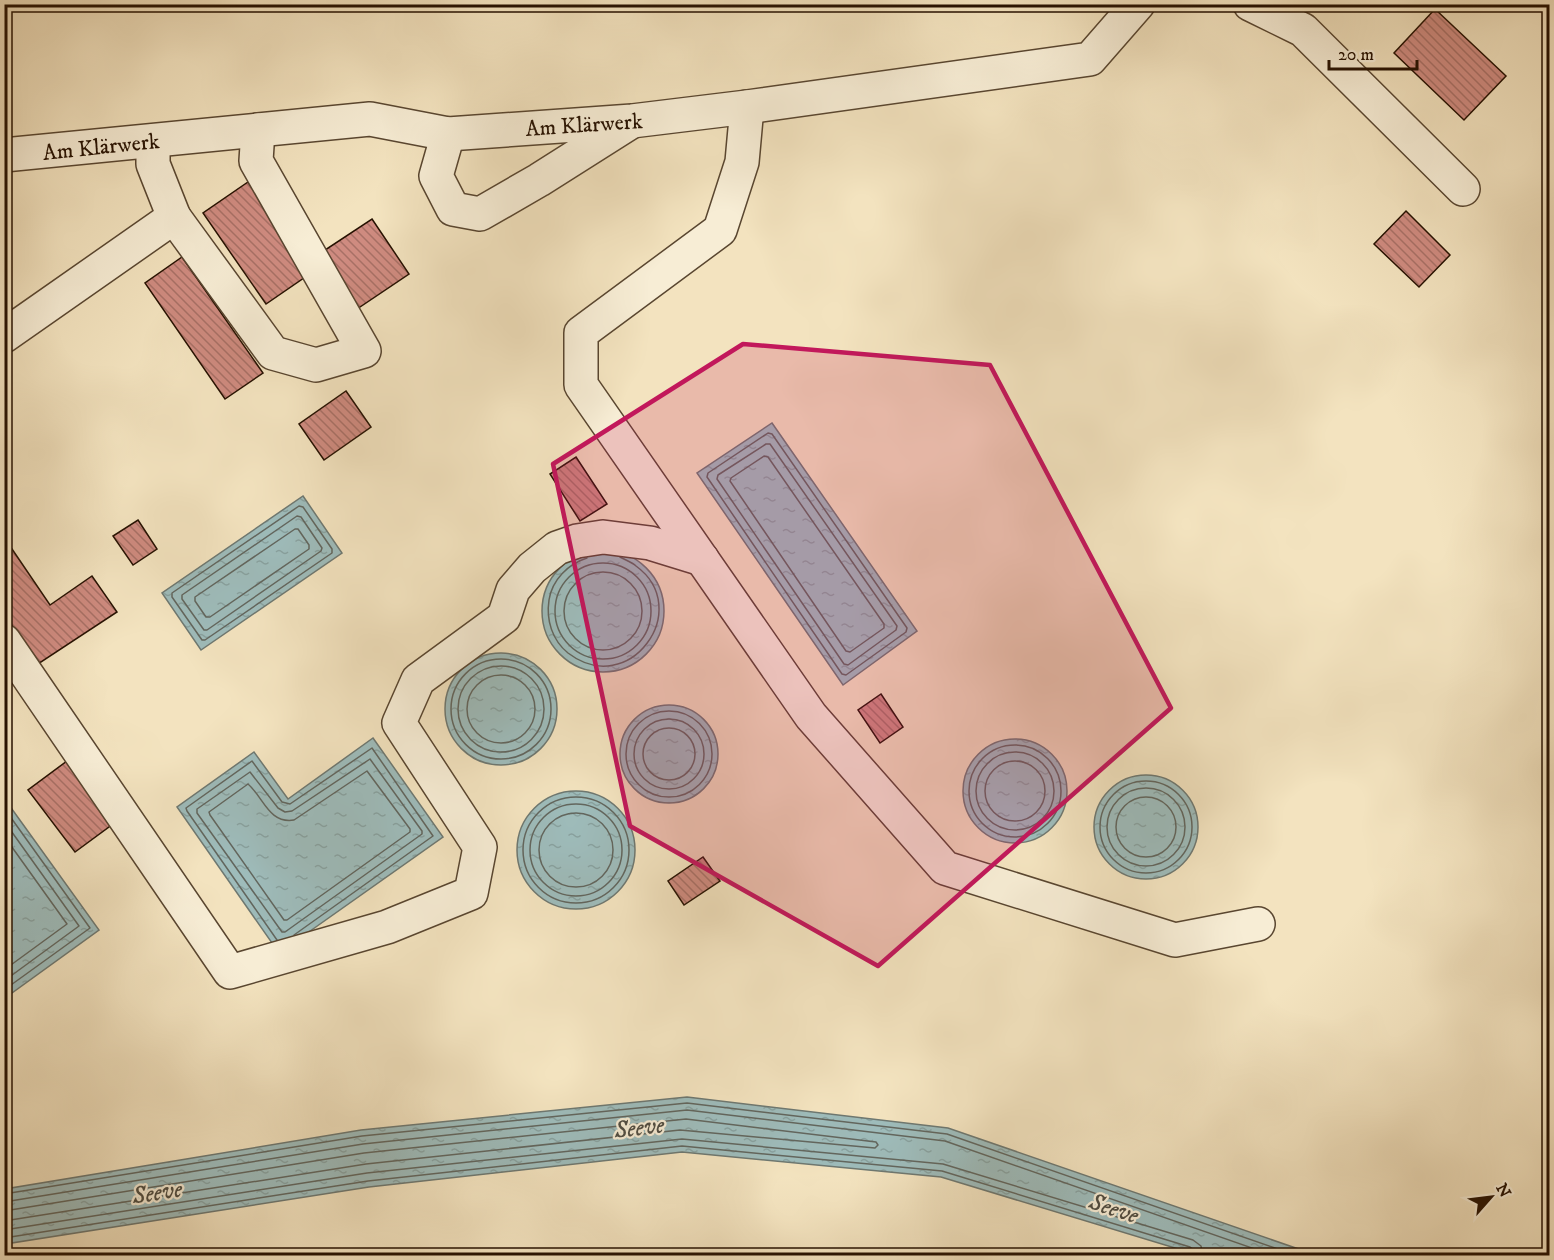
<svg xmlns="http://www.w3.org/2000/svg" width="1554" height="1260" font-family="'IM FELL DW Pica',serif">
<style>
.water{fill:url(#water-ripples);stroke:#6e7871;stroke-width:1.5}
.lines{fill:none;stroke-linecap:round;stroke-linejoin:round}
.shore{stroke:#62665e;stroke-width:1.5}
.building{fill:url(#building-back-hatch);stroke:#261101;stroke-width:1.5}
.minor-casing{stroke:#594630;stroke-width:36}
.minor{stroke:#f7edd5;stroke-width:33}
.marked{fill:#c2185b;fill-opacity:0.2;stroke:#c2185b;stroke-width:4.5;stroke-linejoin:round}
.labels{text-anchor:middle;stroke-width:4.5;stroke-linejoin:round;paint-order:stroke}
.street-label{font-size:22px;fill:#261101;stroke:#f7edd5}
.water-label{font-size:24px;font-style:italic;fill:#504d42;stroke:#f7edd5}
</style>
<defs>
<pattern id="water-ripples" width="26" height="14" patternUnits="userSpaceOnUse" patternTransform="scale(1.5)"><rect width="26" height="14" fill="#9ebcbb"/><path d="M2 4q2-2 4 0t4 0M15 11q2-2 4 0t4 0" fill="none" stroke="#88a19f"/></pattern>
<pattern id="building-back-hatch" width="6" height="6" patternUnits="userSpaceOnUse" patternTransform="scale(1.5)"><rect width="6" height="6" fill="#cf8b80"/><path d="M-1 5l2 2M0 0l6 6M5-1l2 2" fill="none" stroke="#a87066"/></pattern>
</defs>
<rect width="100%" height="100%" fill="#f3e3bf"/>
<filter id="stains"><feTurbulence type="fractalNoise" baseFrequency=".00333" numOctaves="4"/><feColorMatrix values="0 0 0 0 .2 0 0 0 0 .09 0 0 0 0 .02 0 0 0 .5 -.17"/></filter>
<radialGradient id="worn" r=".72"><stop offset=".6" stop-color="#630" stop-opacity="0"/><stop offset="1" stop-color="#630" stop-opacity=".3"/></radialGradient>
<g class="water">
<path d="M772,423l145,208 -74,54 -146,-212z"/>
<path d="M303,496l39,57 -141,97 -39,-57z"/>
<circle cx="603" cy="611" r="61"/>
<circle cx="501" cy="709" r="56"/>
<circle cx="669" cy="754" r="49"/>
<path d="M373,738l70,99 -164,116 -102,-146 77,-55 34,47z"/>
<circle cx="1015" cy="791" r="52"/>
<circle cx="1146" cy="827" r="52"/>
<circle cx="576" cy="850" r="59"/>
<path d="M4,798l95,132 -94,68h-1z"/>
<path d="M687,1097l261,31 368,127h-118l-257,-78 -259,-25 -313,35 -364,57v-55l356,-59z"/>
</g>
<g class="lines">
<g class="shore">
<path d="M768,433l4,1 135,194 -1,4 -60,43 -4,-1 -135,-197 1,-4z"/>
<path d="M766,444h4l127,182 -1,4 -48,35 -4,-1 -127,-185 1,-4z"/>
<path d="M764,456l4,1 116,167v4l-34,24 -4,-1 -116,-170 1,-3z"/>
<path d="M299,506l4,1 29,42v4l-127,87h-3l-30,-43v-4z"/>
<path d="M297,516l4,1 21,31 -1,3 -114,79h-3l-22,-31v-4z"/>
<path d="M295,529h3l11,16v4l-99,68h-4l-11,-16v-4z"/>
<path d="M587,558c-19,6 -35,22 -38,42 -3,20 3,40 19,53 61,47 127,-44 68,-87 -4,-4 -11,-6 -16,-9"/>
<circle cx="603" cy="611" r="48"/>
<circle cx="603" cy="611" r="39"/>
<circle cx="501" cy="709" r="50"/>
<circle cx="501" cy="709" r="43"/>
<circle cx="501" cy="709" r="34"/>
<circle cx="669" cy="754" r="43"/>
<circle cx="669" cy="754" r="35"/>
<circle cx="669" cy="754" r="26"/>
<circle cx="1015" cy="791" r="46"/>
<circle cx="1015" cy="791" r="39"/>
<path d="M370,759l52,72v3l-137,98h-3l-85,-119v-4l53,-37 28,36 7,4 7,-1z"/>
<circle cx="1015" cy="791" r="30"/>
<path d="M367,771l43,58v3l-123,88h-3l-74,-105 -1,-3 39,-28c16,14 21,40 46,36z"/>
<circle cx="1146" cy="827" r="46"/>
<circle cx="1146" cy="827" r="39"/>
<circle cx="576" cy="850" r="53"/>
<circle cx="1146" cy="827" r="30"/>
<circle cx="576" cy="850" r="46"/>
<path d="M4,808l86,120 -86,62"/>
<circle cx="576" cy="850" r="37"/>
<path d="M4,821l75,105 -75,55"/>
<path d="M4,836l63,88 -63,46"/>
<path d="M277,940l-90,-129 -1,-3 66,-47 30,41 8,2 82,-56 61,88 -139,99"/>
<path d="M4,1194l358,-58 325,-33 260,31 351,122"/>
<path d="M4,1202l359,-58 324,-34 258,31 330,115"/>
<path d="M4,1211l360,-58 322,-34 190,23 2,3 -3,3 -195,-18 -314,34 -362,57"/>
<path d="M4,1230l363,-57 315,-34 261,25 250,76 8,6 2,10"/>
<path d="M4,1238l364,-57 314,-35 260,25 248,76 4,3 1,6"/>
</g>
</g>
<g class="building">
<path d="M1435,9l71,67 -42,44 -70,-67z"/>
<path d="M248,182l63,91 -45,31 -63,-91z"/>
<path d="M1406,211l44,44 -31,32 -45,-43z"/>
<path d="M372,219l37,55 -52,35 -38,-55z"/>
<path d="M182,257l81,116 -38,26 -80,-116z"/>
<path d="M346,391l25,36 -47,33 -25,-36z"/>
<path d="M576,457l31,47 -27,17 -30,-47z"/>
<path d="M138,520l19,29 -24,16 -20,-29z"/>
<path d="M12,549l38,56 42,-29 25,36 -79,52 -34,-50v-60z"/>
<path d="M881,694l22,33 -23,16 -22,-33z"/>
<path d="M71,758l46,63 -42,31 -47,-62z"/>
<path d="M703,857l17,24 -36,24 -16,-24z"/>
</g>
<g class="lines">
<defs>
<g id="minor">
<path d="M1250,4l53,26 160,159"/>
<path d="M747,107l-5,55 -22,68 -139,103v52l230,331 134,152 230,72 83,-16"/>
<path d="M448,134l-12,42 17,33 27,5 59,-34 90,-57"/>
<path d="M4,155l366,-36 78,15 184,-13 115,-14 343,-48 48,-55"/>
<path d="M174,217l99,136 43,12 48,-14 -108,-190 2,-31"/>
<path d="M4,336l170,-119 -21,-53v-23"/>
<path d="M4,641l226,331 157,-45 84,-34 9,-46 -81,-124 19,-43 86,-63 9,-27 19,-22 25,-20 20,-7 26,-4 47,6 52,16"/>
</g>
</defs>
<use href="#minor" class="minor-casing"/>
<use href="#minor" class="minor"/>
</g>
<path class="marked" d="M743,344l247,21 181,343 -293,258 -248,-140 -77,-362z"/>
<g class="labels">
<g class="street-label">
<text transform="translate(584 124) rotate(-4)" y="8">Am Klärwerk</text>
<text transform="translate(101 146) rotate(-6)" y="8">Am Klärwerk</text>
</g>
<g class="water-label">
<text transform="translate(639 1127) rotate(-7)" y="8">Seeve</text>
<text transform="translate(157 1192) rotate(-9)" y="8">Seeve</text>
<text transform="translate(1114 1208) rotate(18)" y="8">Seeve</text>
</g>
</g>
<rect width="1554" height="1260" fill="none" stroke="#f3e3bf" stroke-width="24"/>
<rect x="6" y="6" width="1542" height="1248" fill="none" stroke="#261101" stroke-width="3"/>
<rect x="12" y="12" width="1530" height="1236" fill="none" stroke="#261101" stroke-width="1.5"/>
<g transform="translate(1491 1197) rotate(62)" stroke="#f7edd5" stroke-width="4.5" paint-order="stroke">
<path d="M0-4.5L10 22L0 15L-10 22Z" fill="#261101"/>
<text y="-9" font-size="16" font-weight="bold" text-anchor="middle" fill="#261101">N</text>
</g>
<path d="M1329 60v9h88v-9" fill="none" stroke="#261101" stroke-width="3"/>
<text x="1338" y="60" font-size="18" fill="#261101" stroke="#f7edd5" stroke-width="4.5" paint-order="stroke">20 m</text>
<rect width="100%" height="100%" filter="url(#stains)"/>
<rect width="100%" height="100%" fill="url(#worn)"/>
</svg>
